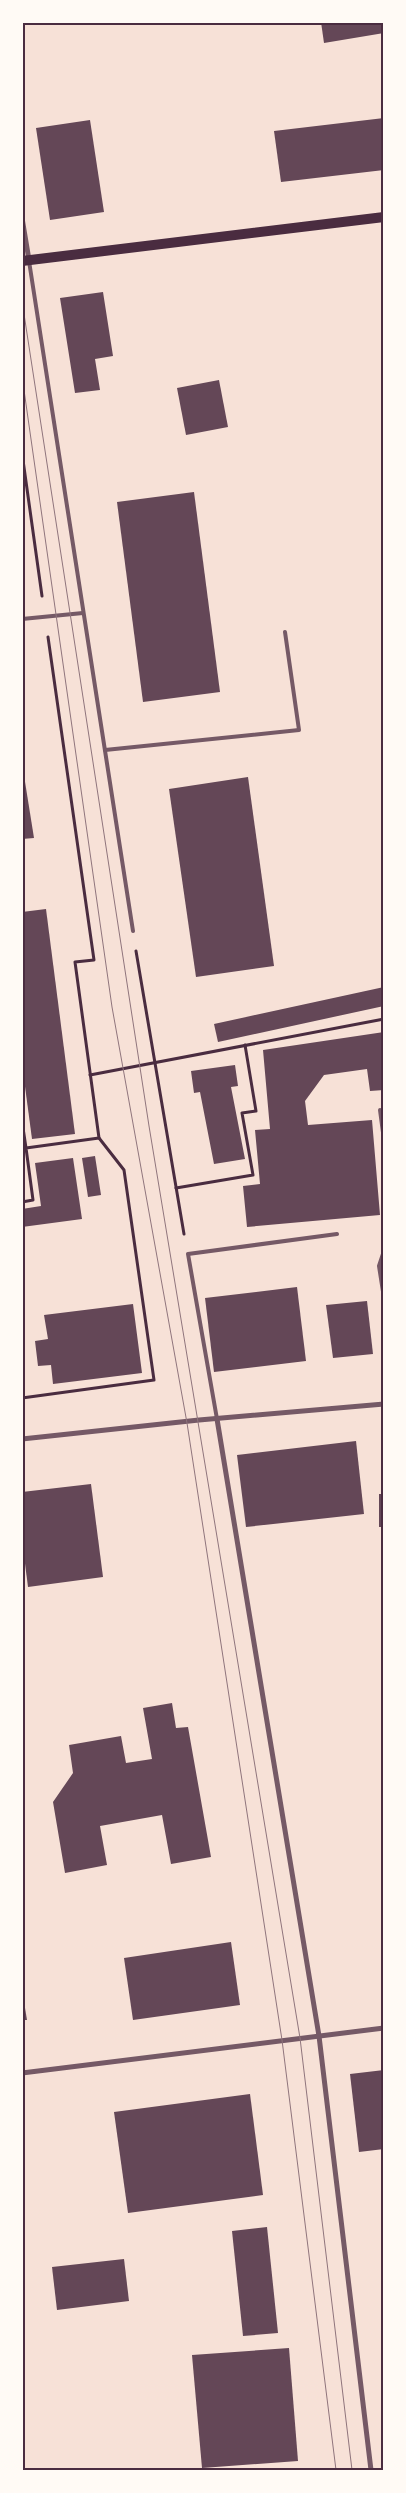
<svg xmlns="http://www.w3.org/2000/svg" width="406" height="2493" font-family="Roboto,sans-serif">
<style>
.building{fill:#644757}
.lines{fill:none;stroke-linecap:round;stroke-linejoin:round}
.path{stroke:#4a2c40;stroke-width:3}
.service{stroke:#755966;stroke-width:4}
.minor{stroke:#755966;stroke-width:5}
.secondary{stroke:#4a2c40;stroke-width:10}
.tram{stroke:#8f747c;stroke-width:1}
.neatline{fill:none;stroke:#4a2c40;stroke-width:2}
</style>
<rect width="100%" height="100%" fill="#f7e1d7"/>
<g class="building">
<path d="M321,22h63v11l-60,10z"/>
<path d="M384,118v52l-103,12 -7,-51z"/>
<path d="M90,120l14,92 -54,8 -14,-92z"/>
<path d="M103,292l10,64 -18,3 5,31 -25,3 -15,-95z"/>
<path d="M219,380l9,47 -42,8 -9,-47z"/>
<path d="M194,492l26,200 -77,10 -26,-200z"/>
<path d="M22,763l12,75 -12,1z"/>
<path d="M248,777l26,189 -78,11 -27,-188z"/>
<path d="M46,909l29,225 -43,5 -10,-75v-152z"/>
<path d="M384,987v19l-166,36 -4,-18z"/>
<path d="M384,1032v58l-14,1 -3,-22 -43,6 -19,26 3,24 64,-5 8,95 -133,12 -4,-41 17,-2 -5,-54 15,-1 -7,-79z"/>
<path d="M235,1065l3,21 -7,1 14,72 -31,5 -14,-72 -6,1 -3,-22z"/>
<path d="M95,1156l6,39 -13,2 -6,-39z"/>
<path d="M73,1158l9,61 -60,8v-18l19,-3 -6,-43z"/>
<path d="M297,1287l9,74 -92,11 -9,-74z"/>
<path d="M367,1301l6,53 -40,4 -7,-53z"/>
<path d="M133,1304l9,69 -89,11 -2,-19 -13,1 -3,-25 13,-2 -4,-24z"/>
<path d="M356,1441l8,73 -118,13 -9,-72z"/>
<path d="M91,1484l12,93 -75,10 -6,-47v-48z"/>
<rect x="379" y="1494" width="5" height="33"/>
<path d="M172,1703l4,25 12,-1 23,130 -40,7 -9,-49 -62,11 7,39 -42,8 -12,-71 20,-29 -4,-28 52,-9 5,27 26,-4 -9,-51z"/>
<path d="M231,1942l9,63 -107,15 -9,-62z"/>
<path d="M22,1990l5,30h-5z"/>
<path d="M384,2070v79l-25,3 -9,-78z"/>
<path d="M250,2094l13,101 -135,18 -14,-101z"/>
<path d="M267,2227l11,106 -35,3 -11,-105z"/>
<path d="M124,2259l5,42 -72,9 -5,-43z"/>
<path d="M289,2348l9,113 -96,7 -10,-113z"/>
</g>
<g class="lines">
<g class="path">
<path d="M22,453l20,143"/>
<path d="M136,951l48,283"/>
<path d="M90,1075l294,-56"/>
<path d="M22,1121l4,27"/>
<path d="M176,1188l77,-13 -11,-62 14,-2 -11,-66"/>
<path d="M22,1202l11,-2 -7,-52 73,-10 -24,-176 19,-2 -46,-323"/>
<path d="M22,1398l132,-18 -30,-210 -25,-32"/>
</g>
<g class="service">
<path d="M29,261l104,670"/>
<path d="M22,619l61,-6"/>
<path d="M105,750l194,-20 -14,-98"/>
<path d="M380,1110l4,30"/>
<path d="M384,1251l-5,15 5,32"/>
<path d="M217,1419l-29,-165 149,-20"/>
</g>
<g class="minor">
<path d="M22,218l7,42"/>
<path d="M217,1419l102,617 52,434"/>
<path d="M22,1439l177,-19 185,-16"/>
<path d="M22,2073l362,-45"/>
</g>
<path class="secondary" d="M22,261l362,-44"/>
<g class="tram">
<path d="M22,301l127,825 151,912 52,432"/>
<path d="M22,376l90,631 75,416 95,617 54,430"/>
</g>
</g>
<rect width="406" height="2493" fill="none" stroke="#fffaf5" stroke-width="48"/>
<rect x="24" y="24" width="358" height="2445" class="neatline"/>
</svg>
